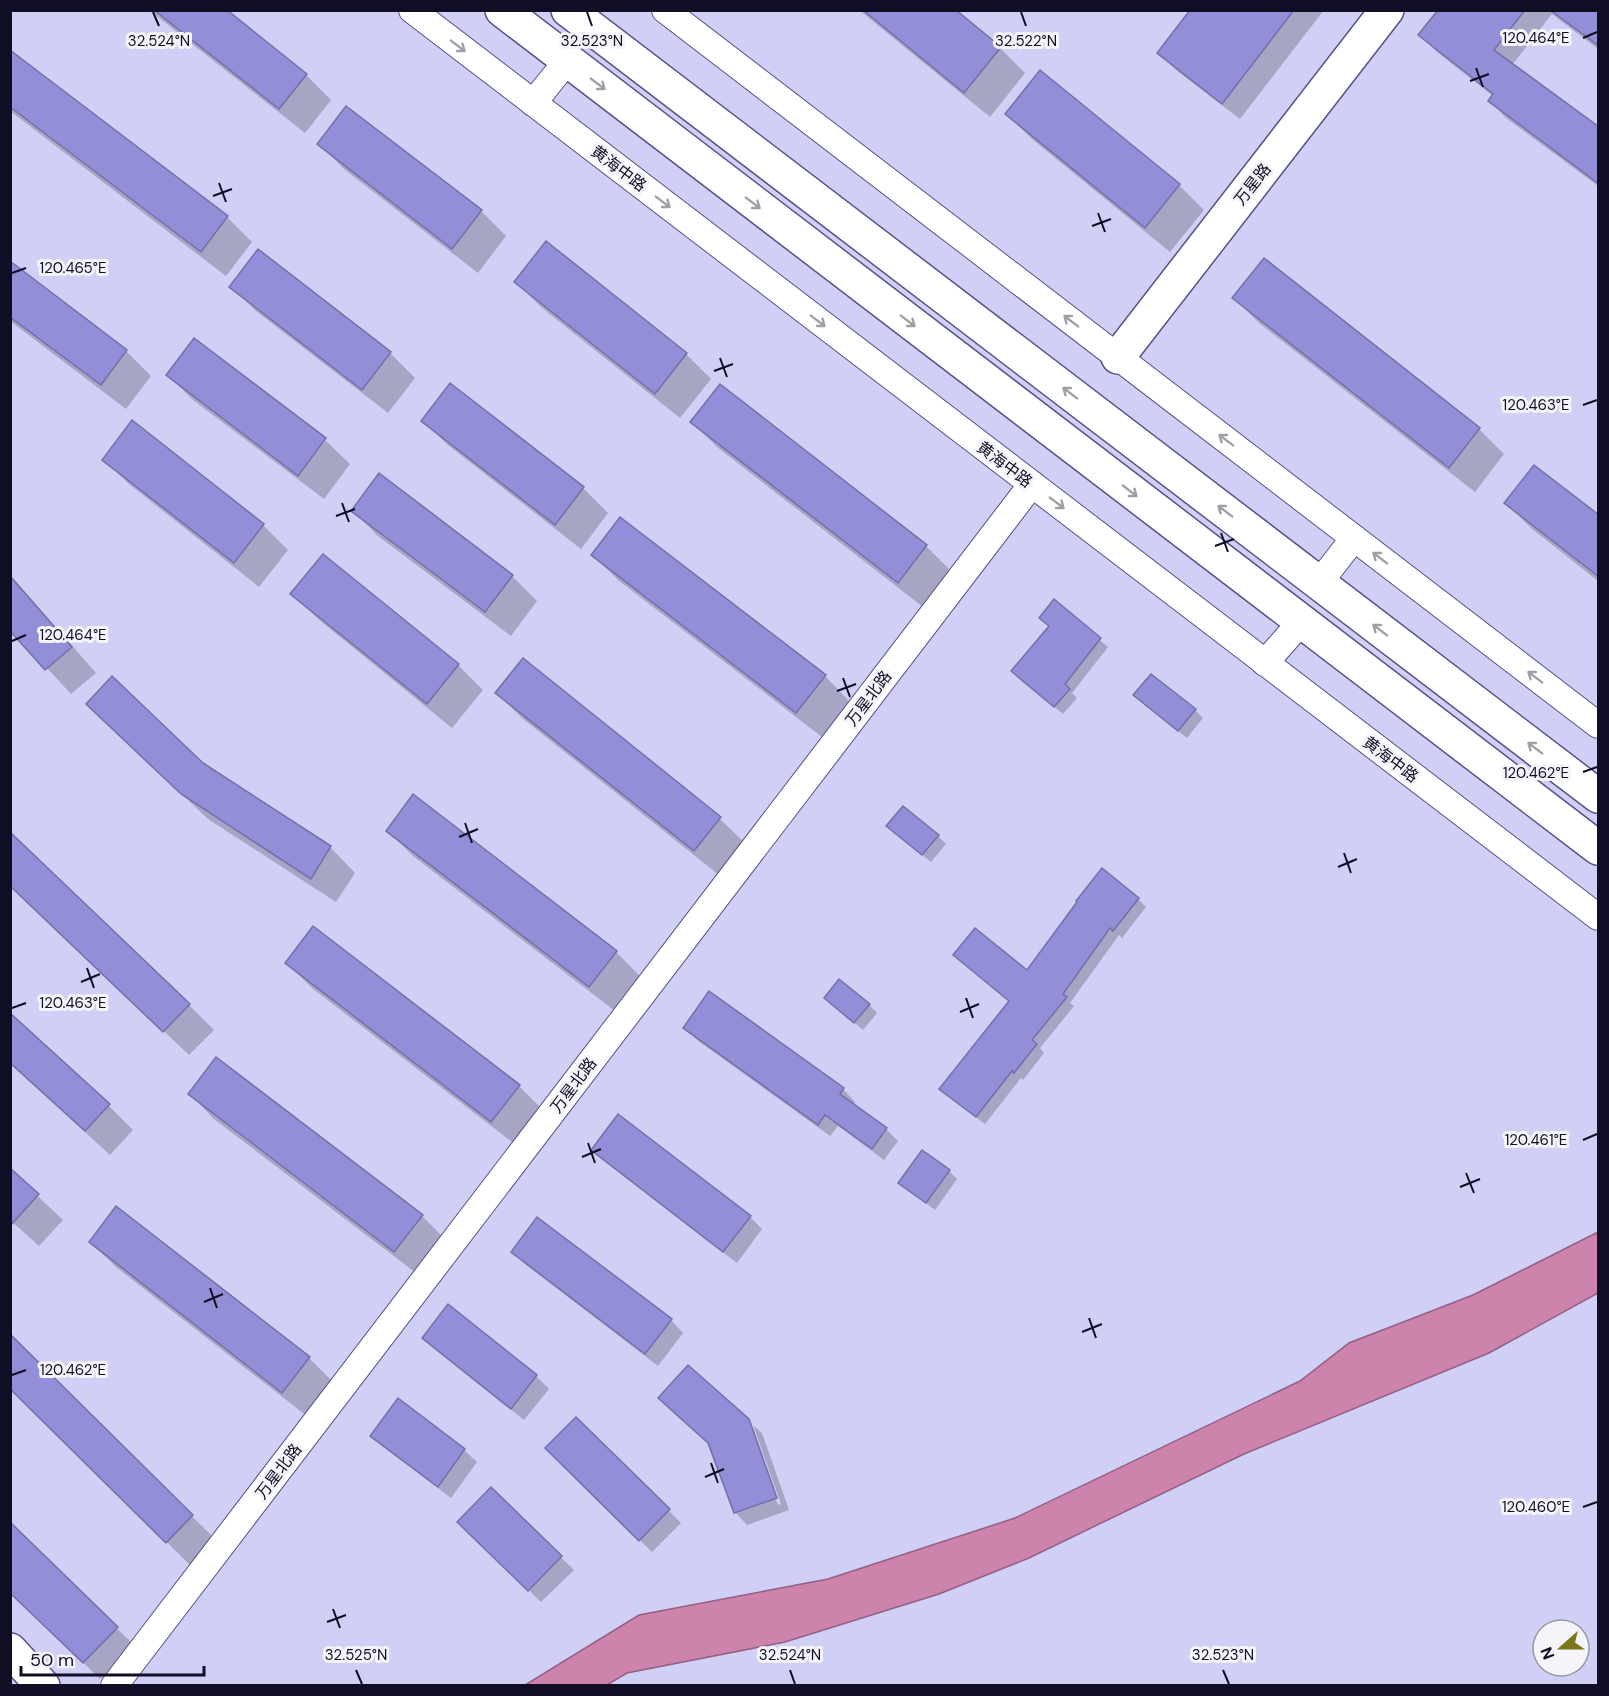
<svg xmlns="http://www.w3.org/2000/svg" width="1609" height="1696" font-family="'DM Sans','Noto Sans SC',sans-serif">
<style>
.water{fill:#cd83ac;stroke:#946083;stroke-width:1.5}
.shadow{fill:#0003}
.building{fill:#928ed7;stroke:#7370a9;stroke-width:1.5}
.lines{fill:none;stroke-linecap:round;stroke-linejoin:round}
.street-casing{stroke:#565289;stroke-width:28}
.secondary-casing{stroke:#565289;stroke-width:36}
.street{stroke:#fff;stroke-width:26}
.secondary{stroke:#fff;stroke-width:33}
.oneway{stroke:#9f9fa7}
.ticks{fill:none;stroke:#100e24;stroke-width:2}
.labels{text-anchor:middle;stroke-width:6;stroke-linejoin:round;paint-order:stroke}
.street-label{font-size:16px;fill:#100e24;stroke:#f4f4fa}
.ticks-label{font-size:15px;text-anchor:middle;fill:#100e24;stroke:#f4f4fa;stroke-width:6;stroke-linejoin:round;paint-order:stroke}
</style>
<rect width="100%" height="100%" fill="#d0cff5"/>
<path class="water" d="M1598,1232v61l-109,60 -245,101 -215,104 -90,36 -154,48 -158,31 -20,12h-82l114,-70 189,-36 187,-61 285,-137 49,-38 124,-48z"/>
<g class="shadow">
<path d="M149,10h75l82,65 25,25 -26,33z"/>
<path d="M859,10h95l46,38 25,25 -35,44z"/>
<path d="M1192,10h132l-84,109 -64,-49 -17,-17z"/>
<path d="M1440,10h158v39l-46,-35 -40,51 86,64v57l-92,-68 -16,-17 3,-5 -56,-44 -17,-17z"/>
<path d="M10,52l217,165 25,25 -26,34 -216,-165z"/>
<path d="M1040,72l139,113 25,25 -34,42 -138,-113 -25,-25z"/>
<path d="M347,108l134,103 25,25 -28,37 -134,-104 -25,-25z"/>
<path d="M546,243l140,111 25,25 -31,39 -139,-111 -25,-25z"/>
<path d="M1264,260l215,169 25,25 -29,38 -216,-169 -25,-25z"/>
<path d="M10,263l116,88 25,25 -25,33 -116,-88z"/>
<path d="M231,286l159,67 25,25 -27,35 -132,-102z"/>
<path d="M194,340l131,100 25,24 -26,35 -131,-99 -25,-25z"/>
<path d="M423,421l160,67 25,25 -27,36 -133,-104z"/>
<path d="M692,422l234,124 25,25 -28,36 -206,-160z"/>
<path d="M104,459l159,66 25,25 -29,37 -130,-103z"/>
<path d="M1506,503l92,14v64l-67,-53z"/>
<path d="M353,511l159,65 25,25 -26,35 -133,-100z"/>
<path d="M593,555l232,121 24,25 -27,36 -204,-157z"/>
<path d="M10,575l86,98 -25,21 -61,-66z"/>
<path d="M292,594l166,71 25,25 -31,38 -135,-110z"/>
<path d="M1054,601l54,46 -36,46 5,5 -14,16 -42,-35 29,-52z"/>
<path d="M523,660l197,159 25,24 -26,32 -197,-157 -25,-25z"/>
<path d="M1144,703l51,7 8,8 -16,20z"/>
<path d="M113,729l89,35 129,84 24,25 -19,29 -128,-83z"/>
<path d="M888,826l50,10 8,8 -15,18z"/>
<path d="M388,831l228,121 25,25 -26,34 -202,-155z"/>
<path d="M10,885l179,120 25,25 -25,25z"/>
<path d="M1138,899l8,8 -24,31 -3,-3 -49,68 4,3 -34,42 4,5 -21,27 -2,-2 -36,46 -36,-27 78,-125z"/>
<path d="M287,963l232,123 25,25 -27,35 -205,-158z"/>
<path d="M710,993l133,96 12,13 -2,3 33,24 12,12 -14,19 -46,-34 -8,10 -133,-96 -12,-12z"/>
<path d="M826,998l43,7 8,8 -14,17z"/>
<path d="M10,1063l98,42 25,25 -23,25z"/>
<path d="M190,1094l232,122 25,25 -27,35 -206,-157z"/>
<path d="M593,1150l157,67 12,12 -25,34 -131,-101z"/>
<path d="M10,1170l53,50 -24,26 -29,-26z"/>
<path d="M949,1171l8,8 -22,31 -35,-27z"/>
<path d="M91,1242l218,116 25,25 -26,34 -192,-150z"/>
<path d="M513,1252l158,68 12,13 -25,33 -133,-102z"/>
<path d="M448,1306l88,70 13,13 -25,31 -88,-70 -12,-13z"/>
<path d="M15,1341l202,200 -25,26 -182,-180z"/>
<path d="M398,1400l66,50 13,12 -26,36 -66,-50 -13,-12z"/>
<path d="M576,1419l105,104 -29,29 -105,-104z"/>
<path d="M748,1420l30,85 3,-1 -28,-79 9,8 27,77 -42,15 -12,-13z"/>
<path d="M491,1489l83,81 -33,32 -82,-80z"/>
<path d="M10,1524l124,121 -34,34 -90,-88z"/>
</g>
<g class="building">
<path d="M154,10h73l80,64 -28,35z"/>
<path d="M863,10h93l45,37 -37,46z"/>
<path d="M1190,10h104l-72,94 -65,-51z"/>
<path d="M1438,10h87l-31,40 105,77v57l-111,-83 5,-7 -75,-59z"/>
<path d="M1550,10h49v36z"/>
<path d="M10,50l218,166 -27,36 -191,-145z"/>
<path d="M1040,70l140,114 -35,44 -140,-114z"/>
<path d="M346,106l136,104 -30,39 -135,-105z"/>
<path d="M546,241l141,112 -32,41 -141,-112z"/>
<path d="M258,249l133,103 -29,38 -133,-103z"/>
<path d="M1264,258l216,170 -31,40 -217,-170z"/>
<path d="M10,261l117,89 -26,35 -91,-68z"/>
<path d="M194,338l132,100 -28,38 -132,-101z"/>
<path d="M450,383l134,104 -29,38 -134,-104z"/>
<path d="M720,384l207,161 -29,38 -208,-161z"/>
<path d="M132,420l132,104 -30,39 -132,-103z"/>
<path d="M1534,465l65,50v62l-95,-74z"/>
<path d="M379,473l134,102 -28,37 -134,-101z"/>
<path d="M620,517l206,158 -30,38 -205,-158z"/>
<path d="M323,554l136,110 -32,40 -137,-110z"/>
<path d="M10,576l62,71 -27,23 -35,-39z"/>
<path d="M1054,599l47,39 -36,46 5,5 -16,18 -43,-36 38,-45 -10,-8z"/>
<path d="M523,658l198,159 -27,34 -199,-158z"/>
<path d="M1151,674l45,35 -18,22 -45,-36z"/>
<path d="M112,676l91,87 128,83 -20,33 -130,-85 -95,-90z"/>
<path d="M413,794l204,157 -28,36 -203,-156z"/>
<path d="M903,806l36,29 -17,20 -36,-29z"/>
<path d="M10,832l180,172 -27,28 -153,-146z"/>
<path d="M1102,868l37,30 -26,33 -3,-3 -47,66 4,3 -35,43 5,4 -23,29 -2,-2 -36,46 -37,-28 70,-88 -56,-46 22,-27 52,42 50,-68 -1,-1z"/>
<path d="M313,926l207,159 -29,37 -206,-159z"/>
<path d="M839,979l31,25 -16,19 -30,-25z"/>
<path d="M709,991l135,97 -4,6 47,34 -15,21 -47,-34 -7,10 -135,-97z"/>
<path d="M10,1013l100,91 -25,27 -75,-68z"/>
<path d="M216,1057l207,158 -29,37 -206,-158z"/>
<path d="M618,1114l133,102 -28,36 -132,-102z"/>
<path d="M922,1150l28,20 -24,33 -28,-20z"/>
<path d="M10,1168l29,26 -29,32z"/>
<path d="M116,1206l194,151 -28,36 -193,-151z"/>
<path d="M537,1217l135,102 -27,35 -134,-102z"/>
<path d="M448,1304l89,71 -26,34 -89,-71z"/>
<path d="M10,1334l183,181 -27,28 -156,-154z"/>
<path d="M688,1365l61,54 28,79 -43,15 -26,-70 -50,-45z"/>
<path d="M398,1398l67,51 -27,38 -68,-51z"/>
<path d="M576,1417l94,92 -31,32 -94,-93z"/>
<path d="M491,1487l71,69 -34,35 -71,-69z"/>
<path d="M10,1522l108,105 -35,36 -73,-70z"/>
</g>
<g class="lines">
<defs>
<g id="street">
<path d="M412,10l1186,907"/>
<path d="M665,10l933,715"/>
<path d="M533,103l34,-42"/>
<path d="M1319,583l35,-45"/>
<path d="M1265,663l36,-41"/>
<path d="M114,1686l918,-1202"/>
</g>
<g id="secondary">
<path d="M502,10l1096,838"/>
<path d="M568,10l1030,786"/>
<path d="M1118,357l269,-347"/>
<path d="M10,1650l33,36"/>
</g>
</defs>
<use href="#street" class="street-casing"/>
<use href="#secondary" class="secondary-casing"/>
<use href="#street" class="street"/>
<use href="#secondary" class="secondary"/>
</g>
<defs><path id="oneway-shaft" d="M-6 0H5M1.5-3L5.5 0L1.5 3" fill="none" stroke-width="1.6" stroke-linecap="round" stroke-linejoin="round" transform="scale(1.5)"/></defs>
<g class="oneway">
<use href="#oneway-shaft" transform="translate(458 46) rotate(37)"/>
<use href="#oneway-shaft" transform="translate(598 84) rotate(37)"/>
<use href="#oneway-shaft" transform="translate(663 202) rotate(37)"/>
<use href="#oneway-shaft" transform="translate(753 203) rotate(37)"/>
<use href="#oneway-shaft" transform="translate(818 321) rotate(37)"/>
<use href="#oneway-shaft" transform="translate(908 321) rotate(37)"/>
<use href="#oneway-shaft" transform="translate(1071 321) rotate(-143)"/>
<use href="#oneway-shaft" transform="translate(1070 393) rotate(-143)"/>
<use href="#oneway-shaft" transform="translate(1226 440) rotate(-143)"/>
<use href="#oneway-shaft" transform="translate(1130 491) rotate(38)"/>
<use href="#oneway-shaft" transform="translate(1057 503) rotate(37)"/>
<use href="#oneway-shaft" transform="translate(1225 511) rotate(-143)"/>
<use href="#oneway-shaft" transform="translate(1380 558) rotate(-143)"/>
<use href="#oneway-shaft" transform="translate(1380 630) rotate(-143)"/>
<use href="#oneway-shaft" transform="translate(1535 677) rotate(-143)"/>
<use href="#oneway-shaft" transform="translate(1535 748) rotate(-143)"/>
</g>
<path class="ticks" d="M153,12l6,14M587,12l5,14M1021,12l5,14M1583,38l14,-6M1476,68l7,19M1470,81l19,-7M219,183l7,19M213,196l19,-7M1098,213l7,19M1092,226l19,-7M12,273l14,-5M720,358l7,19M714,371l19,-7M1583,405l14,-5M342,503l7,19M336,516l19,-7M1221,533l7,19M1215,546l19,-7M12,641l14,-6M843,678l7,19M837,691l19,-7M1583,772l14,-5M465,823l7,20M459,837l19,-8M1344,853l7,20M1338,867l19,-8M87,968l7,20M81,982l19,-8M966,998l7,20M12,1008l14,-5M960,1012l19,-8M1583,1140l14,-6M588,1143l7,20M582,1157l19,-8M1466,1173l8,20M1460,1187l20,-8M210,1288l7,20M204,1302l19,-8M1089,1318l7,20M1082,1332l20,-8M12,1375l14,-5M711,1463l7,20M705,1477l19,-8M1583,1507l14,-5M333,1609l7,19M327,1622l19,-7M356,1670l6,14M790,1670l5,14M1223,1670l6,14"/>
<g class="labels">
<g class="street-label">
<text transform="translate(619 168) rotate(37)" y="6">黄海中路</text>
<text transform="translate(1252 184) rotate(-52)" y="6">万星路</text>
<text transform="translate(1005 464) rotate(37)" y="6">黄海中路</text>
<text transform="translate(868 698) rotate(-53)" y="6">万星北路</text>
<text transform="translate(1391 759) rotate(37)" y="6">黄海中路</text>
<text transform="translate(573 1085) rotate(-53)" y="6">万星北路</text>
<text transform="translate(278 1471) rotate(-53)" y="6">万星北路</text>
</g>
</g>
<g class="ticks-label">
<text x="1536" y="43">120.464°E</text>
<text x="159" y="46">32.524°N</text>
<text x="592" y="46">32.523°N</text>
<text x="1026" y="46">32.522°N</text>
<text x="73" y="273">120.465°E</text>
<text x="1536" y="410">120.463°E</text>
<text x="73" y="640">120.464°E</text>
<text x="1536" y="778">120.462°E</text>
<text x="73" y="1008">120.463°E</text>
<text x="1536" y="1145">120.461°E</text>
<text x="73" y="1375">120.462°E</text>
<text x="1536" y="1512">120.460°E</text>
<text x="356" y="1660">32.525°N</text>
<text x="790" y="1660">32.524°N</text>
<text x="1223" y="1660">32.523°N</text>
</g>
<rect width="1609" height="1696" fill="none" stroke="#100e24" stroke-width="24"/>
<g transform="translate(1561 1648) rotate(249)"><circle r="28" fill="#f4f4fa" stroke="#9998a4" stroke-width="1.5"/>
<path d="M0-4.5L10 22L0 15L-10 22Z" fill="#7c771b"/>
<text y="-9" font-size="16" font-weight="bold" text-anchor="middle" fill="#100e24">N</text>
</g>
<path d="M21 1666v9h183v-9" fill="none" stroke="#100e24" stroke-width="3"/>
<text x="30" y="1666" font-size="18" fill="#100e24" stroke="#f4f4fa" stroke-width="4.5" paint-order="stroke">50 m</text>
</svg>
